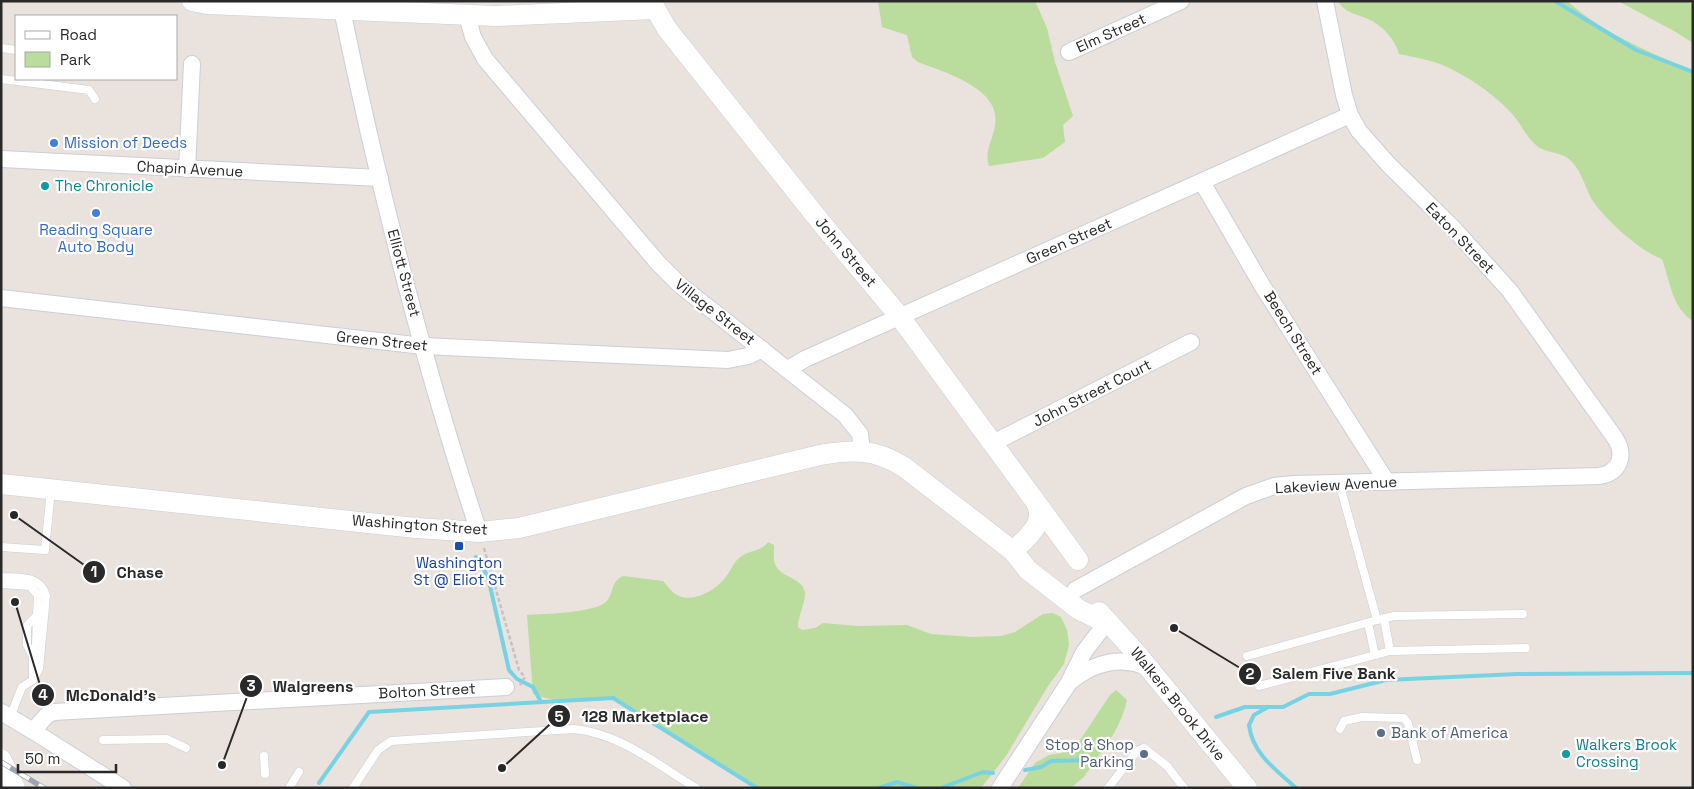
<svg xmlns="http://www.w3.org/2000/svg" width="1694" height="789" font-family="'Space Grotesk',sans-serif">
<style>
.green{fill:#badc9d}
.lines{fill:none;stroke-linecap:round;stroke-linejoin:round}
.stream{stroke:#77d3e4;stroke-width:4}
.service-casing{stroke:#cacfda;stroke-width:9}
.minor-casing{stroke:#cacfda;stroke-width:18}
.tertiary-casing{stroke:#cacfda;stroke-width:21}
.path{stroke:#c3c3c3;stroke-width:2.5;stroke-dasharray:4 2.5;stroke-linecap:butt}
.service{stroke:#fff;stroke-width:8}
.minor{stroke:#fff;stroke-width:16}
.tertiary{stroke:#fff;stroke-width:20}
.rail-casing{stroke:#9fa4b2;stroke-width:5.5}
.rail{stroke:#fff;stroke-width:4;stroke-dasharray:11;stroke-linecap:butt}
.shop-dot{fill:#3f7fe0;stroke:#fff;stroke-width:2}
.culture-dot{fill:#0f9aa8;stroke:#fff;stroke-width:2}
.transit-dot{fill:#1a4fb4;stroke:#fff;stroke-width:2}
.service-dot{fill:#5c6f8a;stroke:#fff;stroke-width:2}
.labels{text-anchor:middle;stroke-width:4.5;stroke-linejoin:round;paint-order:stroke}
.street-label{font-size:15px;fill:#292929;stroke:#fff}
.shop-label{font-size:15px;fill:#366cbe;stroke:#fff;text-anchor:start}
.culture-label{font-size:15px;fill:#0d838f;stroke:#fff;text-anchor:start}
.transit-label{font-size:15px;fill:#164399;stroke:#fff}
.service-label{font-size:15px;fill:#4e5e75;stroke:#fff;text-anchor:start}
.leader{fill:none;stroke:#292929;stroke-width:2}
.callout-dot{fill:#292929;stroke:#fff;stroke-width:2}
.mark-label{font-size:15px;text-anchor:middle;font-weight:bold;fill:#fff}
.callout-label{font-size:16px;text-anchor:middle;font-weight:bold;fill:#292929;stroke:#fff;stroke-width:4.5;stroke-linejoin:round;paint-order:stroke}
</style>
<rect width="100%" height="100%" fill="#eae2dc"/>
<g class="green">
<path d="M878,1h157l12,27 8,34 18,54 -10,9 2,17 -22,16 -54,8c-5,-16 4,-25 6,-41 7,-37 -52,-53 -77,-63l-6,-5 -5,-22 -25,-8z"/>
<path d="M1338,1h229c36,32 81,51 126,69v251c-21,-13 -23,-40 -31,-62 -21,-7 -59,-41 -71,-61 -6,-11 -10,-28 -20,-37 -9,-10 -24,-7 -34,-15 -12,-10 -14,-19 -23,-30 -18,-21 -49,-42 -74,-52 -14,-5 -27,-7 -41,-10 -4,-15 -17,-29 -31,-35 -13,-6 -22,-5 -30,-18z"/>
<path d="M1618,1h68l7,4v38l-19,-12z"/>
<path d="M768,542l6,3c0,6 -1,14 1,19 5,14 28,13 30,29 0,11 -7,23 -7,34l4,3 13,-2 8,-5 35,3 49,-1 24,9 41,3 29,-1 14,-4 28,-18 10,-1 8,4 6,13 2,15 -5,19 -16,22 -42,70 -25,32h-226l-141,-89c-25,3 -57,5 -81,-5l-6,-79c16,-1 70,-2 80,-14 7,-9 4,-20 16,-25l40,5c5,5 8,11 14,14 15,9 39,-5 48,-17 5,-6 8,-14 13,-19 9,-9 24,-7 30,-17z"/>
<path d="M1116,690l11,10c-6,29 -25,51 -41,74 -3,5 -10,8 -14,14h-54l17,-25 14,-8 24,-4 37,-56z"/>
</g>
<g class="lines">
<g class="stream">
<path d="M1555,1l81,49 57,22"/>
<path d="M476,557l12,20 21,93 8,9 16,8 8,15"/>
<path d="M1216,717l29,-10h23"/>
<path d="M1025,770l16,-3 10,-6 40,-1"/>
<path d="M319,783l50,-71 244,-14 144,90"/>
<path d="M879,788l18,-6 19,6"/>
<path d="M941,788l42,-16 10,1"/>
<path d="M1296,788c-20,-18 -44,-35 -47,-63l5,-10 14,-8h15l26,-13h21l56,-14 131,-6 176,-1"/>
</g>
<defs>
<g id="service">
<path d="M1,48l15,2"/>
<path d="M1,79l88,11 6,9"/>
<path d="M1,547l44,3 6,-60"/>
<path d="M1,577c18,1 40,-2 45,19l-7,73 -6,11 -11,7 -12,30"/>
<path d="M1,584l29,2 8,9 -1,20 -10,11v19l6,11v22"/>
<path d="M1384,618l6,33"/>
<path d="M1377,620l17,-4 129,-2"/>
<path d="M1368,623l7,32"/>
<path d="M33,656l3,-10 1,-31"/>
<path d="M1247,656l130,-36 -38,-138"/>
<path d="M1259,686l131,-35 136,-3"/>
<path d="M1340,729l4,-8 18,-4 42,1 4,5 9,37"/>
<path d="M103,740l64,-1 19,9"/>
<path d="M264,756l1,18"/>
<path d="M289,788l10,-16"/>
<path d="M353,788l25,-38 13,-9 183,-12c45,4 84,36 122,59"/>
<path d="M1108,788l29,-37 7,-3 23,18 17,22"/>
</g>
<g id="minor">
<path d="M342,10c36,174 81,353 137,522"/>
<path d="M467,15l6,22 12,22 173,204 23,23 164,129 15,19 2,16"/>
<path d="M1069,52l112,-51"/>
<path d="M1,159l379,19"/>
<path d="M187,169l5,-105"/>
<path d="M1202,182l61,105 124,195"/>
<path d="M1,298l422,48 305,14 20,-4 14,-7"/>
<path d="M788,369l17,-10 545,-244"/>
<path d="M993,443l198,-101"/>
<path d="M1075,590l171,-94 28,-10 20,-2 305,-8c21,-3 27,-21 16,-38l-105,-147 -56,-62 -66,-65 -29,-33 -9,-16 -6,-20 -19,-94"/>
<path d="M1071,681c23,-19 52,-26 79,-12"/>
<path d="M1,712l32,19 14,-16 7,-3 452,-25"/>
<path d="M33,731l90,57"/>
<path d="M1000,788l68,-104 16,-32 22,-29"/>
</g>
<g id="tertiary">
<path d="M192,1l15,3 289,12 158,-7"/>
<path d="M651,1l16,28 156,196 77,92 135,184c13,21 -7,36 -22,50"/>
<path d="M1,484l415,44 63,4 40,-4 301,-73c33,-6 56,-6 84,12l109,84 15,19 50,39 28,14"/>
<path d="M1038,505l40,55"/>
<path d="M1099,612l39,43 109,133"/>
<path d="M1,759l14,29"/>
</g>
</defs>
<use href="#service" class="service-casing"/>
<use href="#minor" class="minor-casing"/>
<use href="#tertiary" class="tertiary-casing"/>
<path class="path" d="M484,548l35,122 6,7 -5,8"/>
<use href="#service" class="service"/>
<use href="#minor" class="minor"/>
<use href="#tertiary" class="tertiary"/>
<defs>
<path id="rail" d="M1,762l43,26"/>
</defs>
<use href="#rail" class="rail-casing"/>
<use href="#rail" class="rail"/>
</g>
<g class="shop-dot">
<circle cx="54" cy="143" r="5"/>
<circle cx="96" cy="213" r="5"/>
</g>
<g class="culture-dot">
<circle cx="45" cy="186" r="5"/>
<circle cx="1566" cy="754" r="5"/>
</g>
<rect class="transit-dot" x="454" y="541" width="10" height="10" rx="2.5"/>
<g class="service-dot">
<circle cx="1381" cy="733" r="5"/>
<circle cx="1144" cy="754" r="5"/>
</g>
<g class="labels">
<g class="street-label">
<text transform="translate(1111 33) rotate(-24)" y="5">Elm Street</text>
<text transform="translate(190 169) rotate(3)" y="5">Chapin Avenue</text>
<text transform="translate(1460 238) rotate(46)" y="5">Eaton Street</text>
<text transform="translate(1069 241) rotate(-24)" y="5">Green Street</text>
<text transform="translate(846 252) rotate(50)" y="5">John Street</text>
<text transform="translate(404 273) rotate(75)" y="5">Elliott Street</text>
<text transform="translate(715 312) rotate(38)" y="5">Village Street</text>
<text transform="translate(1293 333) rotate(58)" y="5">Beech Street</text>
<text transform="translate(382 341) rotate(6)" y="5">Green Street</text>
<text transform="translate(1092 393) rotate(-27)" y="5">John Street Court</text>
<text transform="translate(1336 485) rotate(-3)" y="5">Lakeview Avenue</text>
<text transform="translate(420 525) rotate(4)" y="5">Washington Street</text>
<text transform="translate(427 691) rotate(-3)" y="5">Bolton Street</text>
<text transform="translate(1178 704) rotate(51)" y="5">Walkers Brook Drive</text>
</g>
<g class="shop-label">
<text x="64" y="148">Mission of Deeds</text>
<text x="96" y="235" text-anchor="middle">Reading Square<tspan x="96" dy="17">Auto Body</tspan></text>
</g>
<g class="culture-label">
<text x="55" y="191">The Chronicle</text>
<text x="1576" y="750">Walkers Brook<tspan x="1576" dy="17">Crossing</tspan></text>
</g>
<g class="transit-label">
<text x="459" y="568">Washington<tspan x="459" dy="17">St @ Eliot St</tspan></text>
</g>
<g class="service-label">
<text x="1391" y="738">Bank of America</text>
<text x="1134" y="750" text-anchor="end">Stop &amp; Shop<tspan x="1134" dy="17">Parking</tspan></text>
</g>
</g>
<path class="leader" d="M14 515L94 572M1174 628L1250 674M222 765L251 686M15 602L43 695M502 768L559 716"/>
<g class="callout-dot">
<circle cx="14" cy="515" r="5"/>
<circle cx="1174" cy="628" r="5"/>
<circle cx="222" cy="765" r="5"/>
<circle cx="15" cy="602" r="5"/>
<circle cx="502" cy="768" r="5"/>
<circle cx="94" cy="572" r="12"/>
<circle cx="1250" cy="674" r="12"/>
<circle cx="251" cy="686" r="12"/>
<circle cx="43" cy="695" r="12"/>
<circle cx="559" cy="716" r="12"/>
</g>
<g class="mark-label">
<text x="94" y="577">1</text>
<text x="1250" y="679">2</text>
<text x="251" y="691">3</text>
<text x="43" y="700">4</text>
<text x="559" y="722">5</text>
</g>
<g class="callout-label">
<text x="140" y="578">Chase</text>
<text x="1334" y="679">Salem Five Bank</text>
<text x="313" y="692">Walgreens</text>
<text x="111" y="701">McDonald's</text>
<text x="645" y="722">128 Marketplace</text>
</g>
<rect width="1694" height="789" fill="none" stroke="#292929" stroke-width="5"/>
<rect x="15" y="15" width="162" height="65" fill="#ffffff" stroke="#a9a9a9"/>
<rect x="25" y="31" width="25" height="8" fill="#ffffff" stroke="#a9a9a9"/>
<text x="60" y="40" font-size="15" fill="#292929">Road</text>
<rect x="25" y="52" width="25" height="15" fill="#badc9d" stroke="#a9a9a9"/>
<text x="60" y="65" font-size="15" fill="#292929">Park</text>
<path d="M18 764v8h98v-8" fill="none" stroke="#292929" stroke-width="2.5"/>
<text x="25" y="764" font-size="15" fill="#292929" stroke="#ffffff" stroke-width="4" paint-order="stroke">50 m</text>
</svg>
